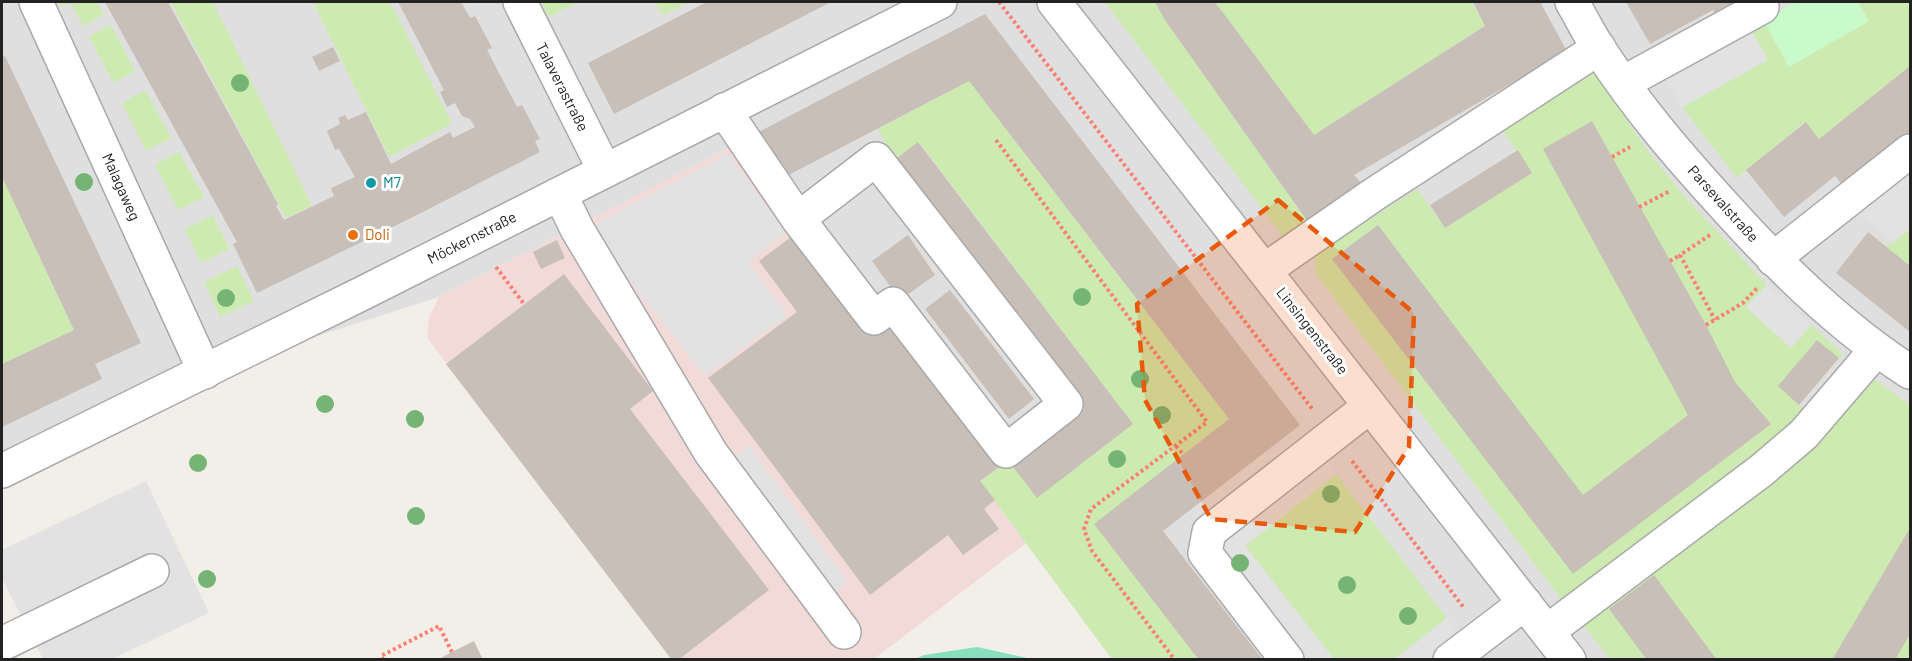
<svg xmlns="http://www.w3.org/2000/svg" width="1912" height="661" font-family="Barlow,sans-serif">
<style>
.residential{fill:#e0dfdf}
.commercial{fill:#f2dad9}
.grass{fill:#cdebb0}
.park{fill:#c8facc}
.pitch{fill:#88e0be}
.parking{fill:#e2e2e2}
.building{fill:#c7bfb8}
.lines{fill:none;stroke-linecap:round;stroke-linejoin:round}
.minor-casing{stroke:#a9a9a9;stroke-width:36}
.path{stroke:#fa8072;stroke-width:4;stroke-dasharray:3 3;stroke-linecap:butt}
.minor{stroke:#fff;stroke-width:33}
.tree{fill:#74b475}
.marked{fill:#e8590c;fill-opacity:0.2;stroke:#e8590c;stroke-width:4.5;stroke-dasharray:12 8;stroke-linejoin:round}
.culture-dot{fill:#0f9aa8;stroke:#fff;stroke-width:2}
.food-dot{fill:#e8710a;stroke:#fff;stroke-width:2}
.labels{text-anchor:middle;stroke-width:6;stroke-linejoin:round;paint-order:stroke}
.street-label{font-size:15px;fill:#222;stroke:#fff}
.culture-label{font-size:15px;fill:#0d838f;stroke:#fff;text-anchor:start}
.food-label{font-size:15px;fill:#c56008;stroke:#fff;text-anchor:start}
</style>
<rect width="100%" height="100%" fill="#f2efe9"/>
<path class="residential" d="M2,2h1908v657h-798l-381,-512 -292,150 -234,75 -203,99z"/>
<path class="commercial" d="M731,147l295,396 -152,116h-202l-245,-321 2,-20 10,-21z"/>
<g class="grass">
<path d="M59,2h37l8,12 -20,12 -14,-23 -9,4z"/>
<path d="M171,2h42l99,204 -26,12z"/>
<path d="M313,2h77l62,122 -63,33z"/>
<path d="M541,2h37l-29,15z"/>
<path d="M655,2h35l-27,13z"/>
<path d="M1105,2h50l10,18 143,202 -23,17z"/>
<path d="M1215,2h257l13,24 -171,109z"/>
<path d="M1858,2h52v64l-91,73 -14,-17 -68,56 -55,-71 86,-47 -18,-32 13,-8 106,1z"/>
<path d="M111,25l24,46 -22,12 -24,-47z"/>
<path d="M1595,73l52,77 37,46 83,89 -21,22 45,41 20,-23 32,29 -44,51 11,9 -246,189 -248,-329 -1,-14 3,-7 99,-64 28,39 87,-55 -31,-45z"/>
<path d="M969,81l260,338 -134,105 104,135h-87l-132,-178 22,-16 3,4 6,-5 122,-40 -214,-282 -24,18 -17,-31z"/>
<path d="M145,90l26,48 -25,13 -24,-48z"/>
<path d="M179,152l25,45 -26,13 -23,-46z"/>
<path d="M2,177l72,153 -72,34z"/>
<path d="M213,215l16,34 -28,14 -16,-34z"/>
<path d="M1910,229v37l-24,-19z"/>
<path d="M237,266l17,35 -34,16 -16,-35z"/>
<path d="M1871,377l39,28v254h-300l-32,-41z"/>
<path d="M1336,474l111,144 -53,41h-60l-89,-113z"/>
</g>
<path class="park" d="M1796,2h62l11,19 -80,46 -26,-47z"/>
<path class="pitch" d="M977,647l55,12h-117l9,-4z"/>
<g class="parking">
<path d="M1750,28l18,32 -86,47 -19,-32z"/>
<path d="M728,154l58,79 -38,29 40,53 -83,61 -117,-148z"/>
<path d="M1910,159v70l-17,14 -44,-37z"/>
<path d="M1767,285l44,40 -20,23 -45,-41z"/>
<path d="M749,446l99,136 -17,13 -99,-137z"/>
<path d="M1320,455l16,19 -91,72 89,113h-38l-81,-108 2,-14z"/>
<path d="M146,481l63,132 -97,46h-69l-41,-81v-28z"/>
<path d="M1447,618l17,22 -25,19 -45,1z"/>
</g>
<g class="building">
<path d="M105,2h63l110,202 -2,2 8,14 50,-24 -3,-8 24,-11 -16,-28 -4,1 -8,-19 13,-7 -2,-6 7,-3 3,5 18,-8 25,52 59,-32 3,6 22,-11 -5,-8 -8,-3 -7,-13 -8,4 -7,-15 4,-2 -46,-88h63l9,16 5,-2 17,32 -5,2 30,57 5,-2 18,34 -5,2 5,11 -125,64 -158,77 -24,-49 4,-2 -9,-16z"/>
<path d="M707,2h124l-217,112 -26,-51z"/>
<path d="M1155,2h60l99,133 171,-109 -12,-24h67l27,49 -213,124 9,10 -55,37 -143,-202z"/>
<path d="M1626,2h120l-29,15 -4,-7 -63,34z"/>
<path d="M985,14l315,411 -137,106 100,129h-64l-105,-136 135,-105 -260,-338 -190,99 -24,-46z"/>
<path d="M333,47l7,14 -21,10 -7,-14z"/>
<path d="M5,56l136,287 -46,21 7,15 -100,48v-63l72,-34 -72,-153v-120z"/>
<path d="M1910,66v68l-65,54 -10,-12 -51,41 -38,-47 60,-48 13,17z"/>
<path d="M1592,121l114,204 29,57 36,42 -198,150 -241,-315 46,-34 205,270 105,-80 -145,-266z"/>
<path d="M918,142l215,282 -96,74 -26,-34 73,-55 -189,-249z"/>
<path d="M1518,150l14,23 -87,55 -15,-23z"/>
<path d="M1868,232l42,34v66l-74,-59z"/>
<path d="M795,234l76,101 22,-17 109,147 -22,16 15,19 -11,9 15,20 -36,26 -15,-20 -78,60 -162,-217 89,-66 -38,-51z"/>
<path d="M908,235l27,40 -35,25 -28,-39z"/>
<path d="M557,240l8,18 -24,11 -8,-17z"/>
<path d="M564,274l89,117 -23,18 139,181 -91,70h-6l-226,-296z"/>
<path d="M950,290l84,109 -25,20 -84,-110z"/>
<path d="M1817,340l22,18 -40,47 -21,-19z"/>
<path d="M1910,528v106l-15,26h-63z"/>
<path d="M1654,575l63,85h-70l-38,-51z"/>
<path d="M474,641l9,19h-46l15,-8z"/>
</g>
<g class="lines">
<defs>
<g id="minor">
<path d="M36,2l169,370"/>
<path d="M520,2l85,169"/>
<path d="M1054,2l515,658"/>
<path d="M1572,2c9,15 17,32 27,47 38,59 84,112 131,163 54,60 113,117 180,160"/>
<path d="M1623,83l139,-76"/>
<path d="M724,110l74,109 76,99 19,-14 113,147 60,-47 -190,-245 -78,60"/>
<path d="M560,194l17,35 134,224 133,179"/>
<path d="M1773,259l137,-108"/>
<path d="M1265,270l108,-75 226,-147"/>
<path d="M2,471l361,-178 577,-291"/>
<path d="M1548,631l214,-161 42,-36 72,-84"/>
<path d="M2,644l150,-73"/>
<path d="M1287,660l-82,-107 4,-21 161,-126"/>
<path d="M1450,660l75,-57"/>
</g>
</defs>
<use href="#minor" class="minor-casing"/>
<g class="path">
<path d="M999,2l314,408"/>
<path d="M996,140l211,282 -116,87 -7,20 8,22 83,109"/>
<path d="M1612,157l18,-10"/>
<path d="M1639,207l31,-16"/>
<path d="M1710,235l-30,20 35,65"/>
<path d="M1670,261l10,-6"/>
<path d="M496,267l28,37"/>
<path d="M1706,325l37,-22 15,-16"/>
<path d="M1176,446l8,9"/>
<path d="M1352,461l112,147"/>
<path d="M383,660l-2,-4 58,-30 13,26"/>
</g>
<use href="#minor" class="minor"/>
</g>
<g class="tree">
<circle cx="240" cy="83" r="9"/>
<circle cx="84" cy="182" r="9"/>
<circle cx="1082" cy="297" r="9"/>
<circle cx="226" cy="298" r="9"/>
<circle cx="1140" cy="379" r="9"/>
<circle cx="325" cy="404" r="9"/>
<circle cx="1162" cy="415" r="9"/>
<circle cx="415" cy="419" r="9"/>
<circle cx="1117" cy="459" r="9"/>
<circle cx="198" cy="463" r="9"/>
<circle cx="1331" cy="494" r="9"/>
<circle cx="416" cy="516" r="9"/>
<circle cx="1240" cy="563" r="9"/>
<circle cx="207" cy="579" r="9"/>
<circle cx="1347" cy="585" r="9"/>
<circle cx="1408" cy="616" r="9"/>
</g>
<path class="marked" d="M1278,200l136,113 -5,134 -54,85 -144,-13 -66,-119 -8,-96z"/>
<circle class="culture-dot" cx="371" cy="183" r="6"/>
<circle class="food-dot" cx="353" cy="235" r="6"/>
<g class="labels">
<g class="street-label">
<text transform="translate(562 87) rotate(63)" y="5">Talaverastraße</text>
<text transform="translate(121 187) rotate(66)" y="5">Malagaweg</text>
<text transform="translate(1723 204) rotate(48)" y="5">Parsevalstraße</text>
<text transform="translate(472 238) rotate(-27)" y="5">Möckernstraße</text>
<text transform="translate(1312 331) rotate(52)" y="5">Linsingenstraße</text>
</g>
<g class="culture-label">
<text x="383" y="188">M7</text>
</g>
<g class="food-label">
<text x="365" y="240">Doli</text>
</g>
</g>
<rect width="1912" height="661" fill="none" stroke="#222222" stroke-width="6"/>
</svg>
